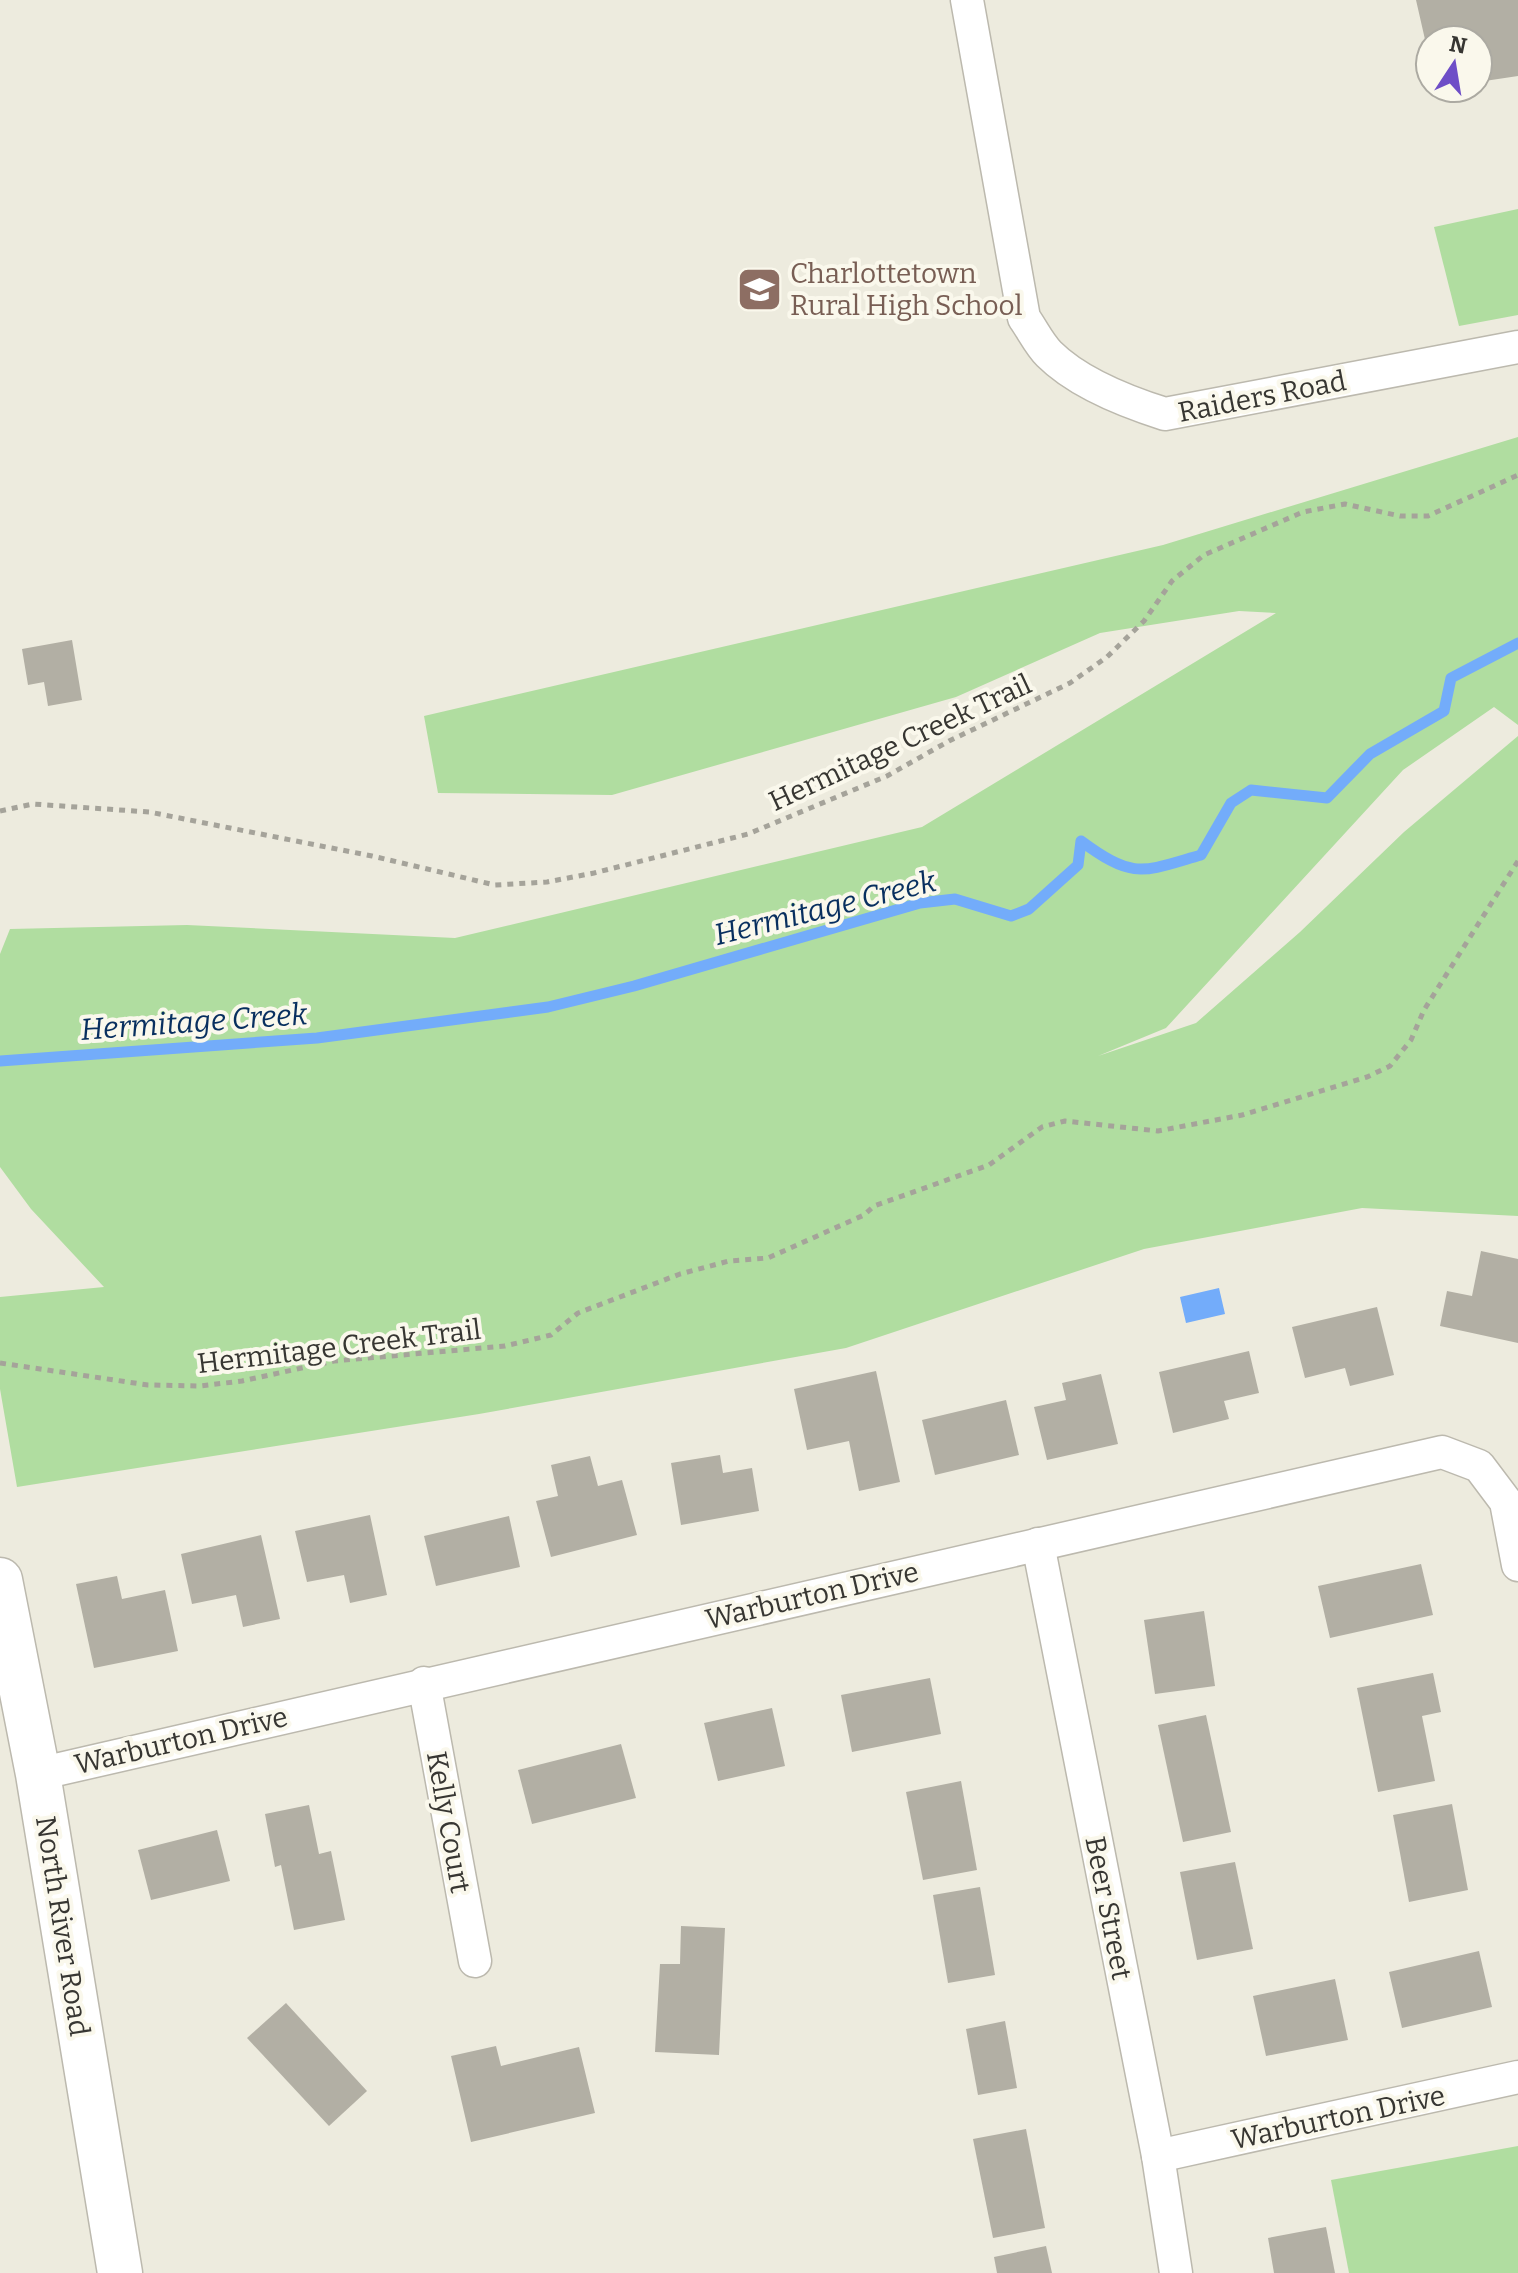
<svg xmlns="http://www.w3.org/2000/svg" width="1518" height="2273" font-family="Bitter,serif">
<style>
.green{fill:#b0dda0}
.water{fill:#73acfa}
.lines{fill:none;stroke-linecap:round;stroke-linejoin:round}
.stream{stroke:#73acfa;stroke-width:11}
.building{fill:#b2afa4}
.street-casing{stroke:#bcb9ae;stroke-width:35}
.secondary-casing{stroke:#bcb9ae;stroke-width:47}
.path{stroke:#a5a39a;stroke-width:5;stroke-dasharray:6 6;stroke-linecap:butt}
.street{stroke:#fff;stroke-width:32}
.secondary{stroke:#fff;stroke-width:44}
.labels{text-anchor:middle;stroke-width:8;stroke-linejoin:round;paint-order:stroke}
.education-label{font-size:28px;fill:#785e54;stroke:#faf8ec;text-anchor:start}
.street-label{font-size:28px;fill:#373632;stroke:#faf8ec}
.water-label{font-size:30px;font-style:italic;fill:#082f5f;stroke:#faf8ec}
</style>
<rect width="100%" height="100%" fill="#edebde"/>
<g class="green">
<path d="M1518,209v106l-59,11 -25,-99z"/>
<path d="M1518,437v288l-24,-18 -91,63 -237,258 -68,28 98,-33 104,-91 104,-100 114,-96v480l-156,-8 -218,41 -298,99 -367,66 -462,73 -17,-98v-92l104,-10 -73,-78 -31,-42v-213l10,-25 177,-4 268,13 467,-111 354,-214 -37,-2 -139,22 -144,64 -344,98 -174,-2 -14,-77 739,-171z"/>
<path d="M1518,2146v127h-169l-18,-93z"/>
</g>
<path class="water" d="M1219,1288l6,26 -39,9 -6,-26z"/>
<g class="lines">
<path class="stream" d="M0,1061l317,-23 231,-31 86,-21 286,-83 35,-4 56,17 18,-7 49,-44 3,-24c53,39 61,31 120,14l30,-52 20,-13 76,8 43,-44 74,-43 7,-33 67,-35"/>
</g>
<g class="building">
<path d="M1416,0h102v76l-40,6v-42h-48l-1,17z"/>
<path d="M72,640l10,60 -34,6 -4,-24 -16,3 -6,-36z"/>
<path d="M1481,1251l37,8v84l-78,-17 7,-35 25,5z"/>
<path d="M1377,1307l17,68 -44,11 -5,-18 -40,10 -13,-51z"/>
<path d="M1249,1351l10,42 -35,8 5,18 -56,14 -14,-61z"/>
<path d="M876,1371l24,111 -41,9 -10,-50 -42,9 -13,-61z"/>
<path d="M1101,1374l17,70 -71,16 -13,-53 32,-7 -4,-17z"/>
<path d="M1006,1400l13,55 -84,20 -13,-55z"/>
<path d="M720,1455l3,18 29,-5 7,43 -78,14 -10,-62z"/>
<path d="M590,1456l8,30 24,-6 15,55 -86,22 -15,-56 22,-5 -7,-31z"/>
<path d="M370,1515l17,80 -37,8 -6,-28 -37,7 -12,-51z"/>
<path d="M509,1516l11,51 -84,19 -12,-50z"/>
<path d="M261,1535l19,84 -37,8 -7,-32 -44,9 -11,-50z"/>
<path d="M1421,1564l12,51 -103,23 -12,-52z"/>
<path d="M117,1576l5,23 43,-9 13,61 -84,17 -18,-84z"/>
<path d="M1204,1611l11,75 -60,8 -11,-74z"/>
<path d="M1433,1673l8,39 -19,4 13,65 -57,11 -21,-104z"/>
<path d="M930,1678l11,56 -89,18 -11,-57z"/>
<path d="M772,1708l13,58 -67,15 -14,-58z"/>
<path d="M1206,1715l25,117 -48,10 -25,-117z"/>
<path d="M621,1744l15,54 -104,26 -14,-54z"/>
<path d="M961,1781l16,89 -54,10 -17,-88z"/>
<path d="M1452,1804l16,86 -59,12 -16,-87z"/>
<path d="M309,1805l10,49 12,-3 14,69 -51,10 -13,-65 -6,2 -10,-53z"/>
<path d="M217,1830l13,51 -79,19 -13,-50z"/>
<path d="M1235,1862l18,87 -56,11 -17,-88z"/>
<path d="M980,1887l15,88 -47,8 -15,-88z"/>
<path d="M681,1926l44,2 -6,127 -64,-3 5,-88h20z"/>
<path d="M1479,1951l13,56 -90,21 -13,-56z"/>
<path d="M1335,1979l13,61 -82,16 -13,-60z"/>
<path d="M286,2003l81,88 -38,35 -82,-88z"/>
<path d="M1005,2021l12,67 -39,7 -12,-66z"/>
<path d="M496,2046l5,20 78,-19 16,66 -124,29 -20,-86z"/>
<path d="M1026,2129l19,99 -52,10 -20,-99z"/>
<path d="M1326,2227l9,46h-61l-6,-35z"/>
<path d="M1046,2246l6,27h-55l-3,-16z"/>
</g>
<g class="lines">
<defs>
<g id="street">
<path d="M967,0l57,318c8,11 15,26 25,36 28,28 78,48 116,60l353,-67"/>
<path d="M1038,1544l120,612 18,117"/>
<path d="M424,1683l51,278"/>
<path d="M38,1774l1404,-322 37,14 27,36 12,63"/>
<path d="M1158,2156l360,-79"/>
</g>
<path id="secondary" d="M0,1580l38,194 82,499"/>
</defs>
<use href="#street" class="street-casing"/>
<use href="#secondary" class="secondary-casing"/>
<g class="path">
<path d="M0,811l33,-7 116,8 223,44 123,29 52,-3 47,-9 154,-39 139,-58 62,-35 121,-58 37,-26 37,-36 28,-40 32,-26 99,-43 42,-8 55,12h28l90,-41"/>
<path d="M0,1363l148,22 52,1 42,-5 92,-20 171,-15 46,-11 27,-22 102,-39 49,-13 39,-3 96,-43 10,-9 115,-41 53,-38 23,-6 93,10 84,-16 125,-38 23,-11 21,-26 13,-30 94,-149"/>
</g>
<use href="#street" class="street"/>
<use href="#secondary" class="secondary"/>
</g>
<defs>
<symbol id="school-square" viewBox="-11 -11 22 22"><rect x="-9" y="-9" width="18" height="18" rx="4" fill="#8d6e63" stroke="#faf8ec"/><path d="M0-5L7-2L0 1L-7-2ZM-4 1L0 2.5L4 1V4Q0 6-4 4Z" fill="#fff"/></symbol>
</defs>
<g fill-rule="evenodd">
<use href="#school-square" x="734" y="264" width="51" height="51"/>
</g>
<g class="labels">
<g class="education-label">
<text x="790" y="283">Charlottetown<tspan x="790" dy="32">Rural High School</tspan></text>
</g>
<g class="street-label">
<text transform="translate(1262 396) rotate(-11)" y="10">Raiders Road</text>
<text transform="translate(900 742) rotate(-25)" y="10">Hermitage Creek Trail</text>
<text transform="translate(339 1346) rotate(-7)" y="10">Hermitage Creek Trail</text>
<text transform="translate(812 1595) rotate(-13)" y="10">Warburton Drive</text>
<text transform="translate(181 1740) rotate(-13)" y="10">Warburton Drive</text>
<text transform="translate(449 1822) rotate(80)" y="10">Kelly Court</text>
<text transform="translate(1109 1908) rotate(79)" y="10">Beer Street</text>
<text transform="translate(63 1926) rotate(81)" y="10">North River Road</text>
<text transform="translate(1338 2117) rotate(-12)" y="10">Warburton Drive</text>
</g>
<g class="water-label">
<text transform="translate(825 908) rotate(-14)" y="10">Hermitage Creek</text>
<text transform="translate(194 1022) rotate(-4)" y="10">Hermitage Creek</text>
</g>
</g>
<g transform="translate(1454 64) rotate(12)"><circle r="38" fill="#faf8ec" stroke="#acaaa2" stroke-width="2"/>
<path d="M0-6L14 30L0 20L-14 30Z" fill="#6e4ec7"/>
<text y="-12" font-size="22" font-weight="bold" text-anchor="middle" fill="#373632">N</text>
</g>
</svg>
